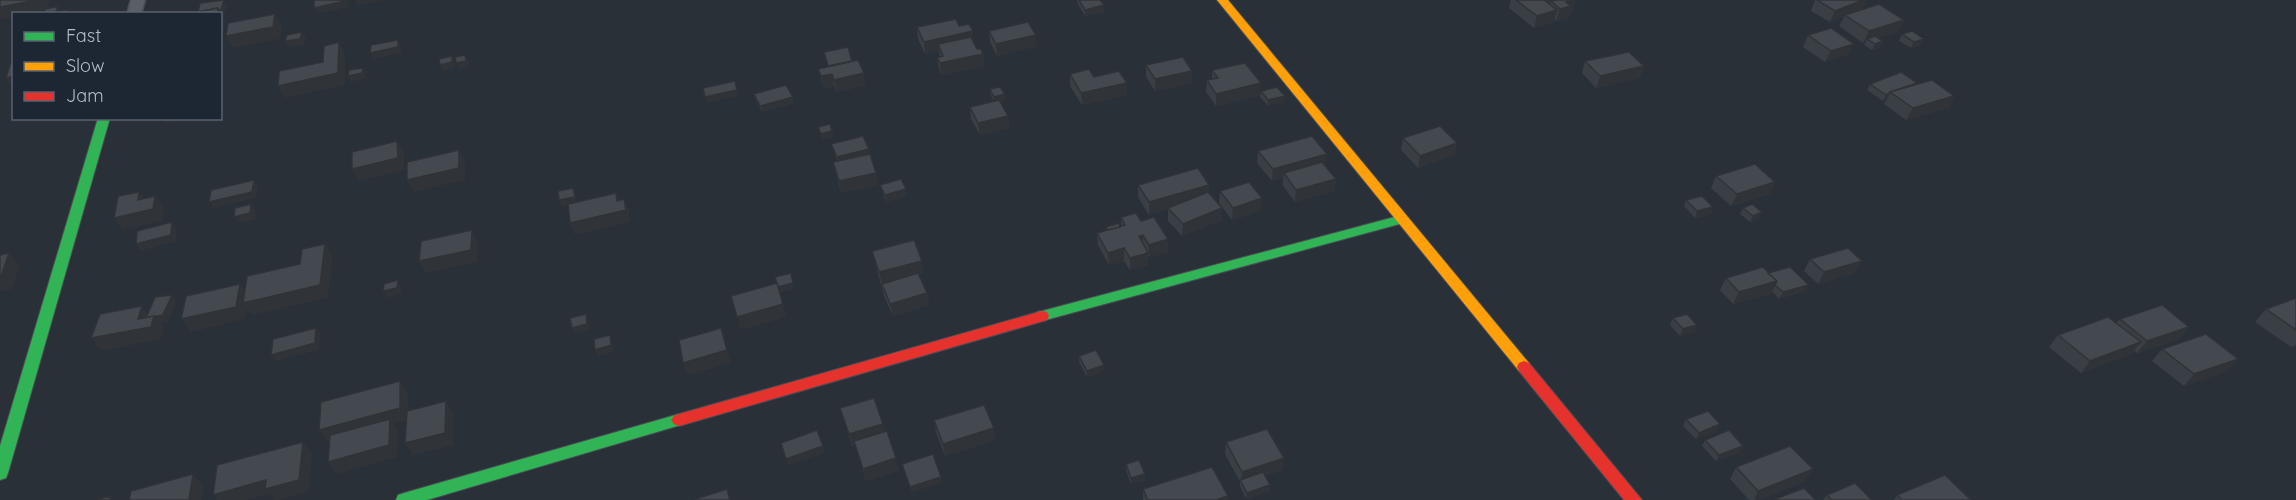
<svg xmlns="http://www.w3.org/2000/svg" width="2296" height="500" font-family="Quicksand,sans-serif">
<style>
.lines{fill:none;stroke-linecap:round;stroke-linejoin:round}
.street-casing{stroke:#484c53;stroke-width:3}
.fast-casing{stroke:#484c53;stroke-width:2}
.slow-casing{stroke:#484c53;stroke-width:2}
.jam-casing{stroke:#484c53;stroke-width:2}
.street{fill:#5a5e66;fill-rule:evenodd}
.fast{fill:#30b455;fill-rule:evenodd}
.slow{fill:#ff9f0a;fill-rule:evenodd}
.jam{fill:#e5322d;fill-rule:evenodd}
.wall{fill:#3a3f45}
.shaded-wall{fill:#303338}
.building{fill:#444950;stroke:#303338;stroke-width:1.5}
</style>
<rect width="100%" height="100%" fill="#2a3038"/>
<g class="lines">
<defs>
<path id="street" d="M131,0h14l-4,14h-14z"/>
<g id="fast">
<path d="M98,118h12l-102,355 -2,5 -6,2v-34z"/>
<path d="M1402,215l7,4 -2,3 -365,99 -5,-1 -2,-4 2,-4 5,-1z"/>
<path d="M679,414l5,2 3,4 -3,4 -257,76h-31l2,-5 6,-2z"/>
</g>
<path id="slow" d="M1217,0h11l301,363 2,4 -2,4h-10z"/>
<g id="jam">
<path d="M1042,311l5,1 2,4 -2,4 -368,106 -5,-2 -3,-4 3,-4 5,-2z"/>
<path d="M1524,361l5,2 113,137h-18l-105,-129 -2,-4 2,-4z"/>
</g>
</defs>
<use href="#street" class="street-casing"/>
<use href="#fast" class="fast-casing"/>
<use href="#slow" class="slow-casing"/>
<use href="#jam" class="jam-casing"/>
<use href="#street" class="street"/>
<use href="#fast" class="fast"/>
<use href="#slow" class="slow"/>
<use href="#jam" class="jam"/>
</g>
<g class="wall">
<path d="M1077,0h23l4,12 -19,4 -7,-12z"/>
<path d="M1511,0h64l-3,11 -2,1 -2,6 -12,3 -1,-2 -1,3 -20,6 -25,-20z"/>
<path d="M1815,0h52l-5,9 42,11 -6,12 -20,6 5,3 -3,6 -8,3 -8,-5 2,-3 -3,1 -24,-17 5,-9 -14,5 -19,-11z"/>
<path d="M959,26l15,17 3,6 6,5 2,12 -44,9 -2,-6 -2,-11 3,-1 -1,-6 -14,3 -7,-15 -1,-12z"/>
<path d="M989,31l48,15 -40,10 -7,-14z"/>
<path d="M1902,34l18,11 -9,3 -12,-7z"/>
<path d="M1808,35l40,20 -23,7 -22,-15z"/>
<path d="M852,61l14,24 -29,7 -3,-6 -10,2 -6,-19z"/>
<path d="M1585,61l55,17 -44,10 -14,-15z"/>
<path d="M1146,65l46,6v12l-37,8 -9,-14z"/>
<path d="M1212,70l48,25 -44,11 -10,-14 1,-12 5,-1z"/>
<path d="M1070,74l24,3 33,6v12l-45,10 -12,-19z"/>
<path d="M1917,83v1l37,12 -6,12 -42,12 -22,-16 3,-5 -4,2 -16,-11 3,-6z"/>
<path d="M990,89l15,5v6l-5,2 8,14 1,12 -29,7 -9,-16 -1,-12 24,-6 -3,-5z"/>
<path d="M1261,91l24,5 -1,6 -16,4 -8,-9z"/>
<path d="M754,94l40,9 -32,9 -6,-12z"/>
<path d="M1403,138l52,17 -37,13 -17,-18z"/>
<path d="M831,144l39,11 6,18 2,12 -37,8 -8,-31 4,-1z"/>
<path d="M1258,151l67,15 11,13 -2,12 -39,11 -12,-16v-8l-11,3 -15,-18z"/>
<path d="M1716,176l59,6 -5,12 -39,12 -20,-18z"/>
<path d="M880,185l27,11 -21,6 -4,-11z"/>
<path d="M1138,185l71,9 13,14v12l-40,16 -14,-15v-12l-19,6 -11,-18z"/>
<path d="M1220,191l41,20 -29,9 -13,-17z"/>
<path d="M1686,200l27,7 -2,7 -16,4 -11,-12z"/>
<path d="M1743,208l16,11 -9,3 -10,-8z"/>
<path d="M1121,217l20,4 27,31 -19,5 -1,-1v9l-18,5 -6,-9 -15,4 -11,-20 -1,-12 9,-3v-3l15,-1z"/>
<path d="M872,251l52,22 -6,2 9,18 2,12 -36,11 -9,-20z"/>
<path d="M1810,259l45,14 -37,11 -14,-13z"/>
<path d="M1768,273l38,18 -27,8 -7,-8 -1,3 -38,10 -13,-14 6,-12z"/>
<path d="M2296,298v47l-5,2 -36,-25 11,-13z"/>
<path d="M1673,318l22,14 -15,4 -10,-11z"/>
<path d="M2120,319l69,8 -10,12 -42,14 -3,-2 -3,3 -50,19 -32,-26 9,-12 58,-12z"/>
<path d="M2162,349l76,10 -11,12 -43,15 -32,-25z"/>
<path d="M1079,356l25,9v6l-17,6 -8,-15z"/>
<path d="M840,408l45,24 14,38 -33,11 -11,-36 -3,1z"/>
<path d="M1686,419l31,12 -21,8 -13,-13z"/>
<path d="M934,420l60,8 1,12 -50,16 -9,-24z"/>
<path d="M1705,440l38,6 -3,6 -24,9 -14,-15z"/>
<path d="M1226,442l57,28 -18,6 5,9v6l-24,8 -6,-13v-4l-15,-28z"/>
<path d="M1126,464l19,16 -14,4 -5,-14z"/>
<path d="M1736,467l69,14 -45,19h-11l-19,-21z"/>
<path d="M1143,489l85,11h-85z"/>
<path d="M1827,495l45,5h-49z"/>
<path d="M1897,495l74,5h-77z"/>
</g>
<g class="shaded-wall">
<path d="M37,0h13l-4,12 -11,2h-21v3l-14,3v-13z"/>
<path d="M224,0l3,6 -3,10h-1l2,3 -2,14h-3v-19h-22l20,-6z"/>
<path d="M345,0h3v7l-30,7 -4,-6z"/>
<path d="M355,0h30l-28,6z"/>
<path d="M1547,0h10l-6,1 -2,7 -4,1z"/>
<path d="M1575,0l-3,11 -2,1 -2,6 -12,3 4,-12 6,-7z"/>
<path d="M1863,0h4l-5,10 -17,5 -1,2 -14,5 5,-11z"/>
<path d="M1104,5v7l-19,4v-6z"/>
<path d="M1557,10l-3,12 -20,6 3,-12z"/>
<path d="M275,14l7,12 -2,13 -47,9 -7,-12z"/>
<path d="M1904,20l-6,12 -28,8 -3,-1 -1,3 -3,1 6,-12z"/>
<path d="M973,31l1,12 -36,1 1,7 -14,3 -1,-12z"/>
<path d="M302,32l4,6 -2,7 -16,2 -3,-6z"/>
<path d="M1036,35l1,11 -40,10 -1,-12z"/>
<path d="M1924,39l-4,6 -9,3 3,-6z"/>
<path d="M398,40l3,6v7l-28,6 -3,-6z"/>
<path d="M1883,41l-3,6 -8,3 3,-6z"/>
<path d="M339,42l6,12v31l-60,13 -7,-12 60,-13z"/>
<path d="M1854,44l-6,11 -23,7 6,-11z"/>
<path d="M983,54l2,12 -44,9 -1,-12z"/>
<path d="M465,55l3,6 1,6 -10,2 -3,-6z"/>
<path d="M452,56l3,7v5l-12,3 -3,-6z"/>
<path d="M1644,66l-4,12 -44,10 4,-12z"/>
<path d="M363,68l3,6 -1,5 -14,3 -3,-6z"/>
<path d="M1192,71v12l-37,8v-12z"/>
<path d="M864,73l2,12 -29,7 -3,-12z"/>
<path d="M832,74l2,12 -10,2 -3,-12z"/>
<path d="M14,76v12l-8,-10z"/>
<path d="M1127,83v12l-45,10 -1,-12z"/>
<path d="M1261,83l-1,12 -44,11v-12z"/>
<path d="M737,90l2,6 -32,7 -2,-6z"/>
<path d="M1890,93l-3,6 -4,2 3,-6z"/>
<path d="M1005,94v6l-10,3 -1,-6z"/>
<path d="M1285,96l-1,6 -16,4v-6z"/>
<path d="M1954,96l-6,12 -42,12 7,-12z"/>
<path d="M793,97l1,6 -32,9 -2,-6z"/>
<path d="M1008,116l1,12 -29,7 -2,-12z"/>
<path d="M161,118h17v3l-13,3z"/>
<path d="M832,131l2,6 -12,3 -1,-6z"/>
<path d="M397,141l7,12v17l-45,11 -7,-12z"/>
<path d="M1457,143l-2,12 -37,13 2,-12z"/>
<path d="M869,149l1,6 -32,9 -1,-7z"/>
<path d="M459,150l6,13v17l-51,12 -7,-12z"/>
<path d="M1327,154l-2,12 -41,7 -1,5 -11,3 1,-12z"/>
<path d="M876,173l2,12 -37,8 -2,-12z"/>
<path d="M1336,179l-2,12 -39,11 1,-12z"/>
<path d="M254,180l4,7 -2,11 -42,10 -5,-6z"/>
<path d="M1775,182l-5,12 -39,12 6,-12z"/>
<path d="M1209,185v12l-60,18v-13z"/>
<path d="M573,188l3,6 1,9 -15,4 -3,-7z"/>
<path d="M906,189l1,7 -21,6 -1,-7z"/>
<path d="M139,192l9,12 7,-8 9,12 -2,13 -39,9 -9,-12 24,-18z"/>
<path d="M616,193l5,12 3,-6 5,12 1,11 -55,13 -5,-12 47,-22z"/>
<path d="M1262,198l-1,13 -29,9 1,-12z"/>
<path d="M251,204l5,7 -1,9 -16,3 -5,-6z"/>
<path d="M1713,207l-2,7 -16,4 2,-7z"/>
<path d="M1222,208v12l-40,16 1,-12z"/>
<path d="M1762,212l-3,7 -9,3 3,-6z"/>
<path d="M172,222l4,7v12l-36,10 -4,-7z"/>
<path d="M472,230l6,13 -1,19 -51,11 -7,-12z"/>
<path d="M1143,235v12l-4,-11z"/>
<path d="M1168,239v13l-19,5v-12z"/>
<path d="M325,244l8,12 -5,42 -76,17 -5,-6 -2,10 -54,13 -10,-13 59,-35 9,12 71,-11z"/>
<path d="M1124,248v13l-15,4 -1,-12z"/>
<path d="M9,253l11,12 -8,24 -12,3v-15z"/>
<path d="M1148,253v12l-18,5v-12z"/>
<path d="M922,261l2,12 -42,11 -3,-12z"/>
<path d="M1862,261l-7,12 -37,11 6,-12z"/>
<path d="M398,280l3,6v8l-14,4 -4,-7z"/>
<path d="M1777,281l-6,13 -38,10 6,-12z"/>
<path d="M793,283l2,6 -15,4 -2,-6z"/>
<path d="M1809,285l-3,6 -27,8 4,-7z"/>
<path d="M927,293l2,12 -36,11 -3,-12z"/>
<path d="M172,295l5,6 -9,21 -8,1 4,5 -3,11 -59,12 -11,-13 47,-19 4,-13 9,11z"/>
<path d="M783,304l4,13 -46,13 -4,-13z"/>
<path d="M586,314l3,6 1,10 -15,4 -3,-6z"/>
<path d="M1697,325l-2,7 -15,4 3,-7z"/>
<path d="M2189,327l-10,12 -42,14 10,-12z"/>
<path d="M316,328l5,7 -2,15 -43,11 -5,-6z"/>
<path d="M721,328l10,35 -43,12 -5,-12z"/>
<path d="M610,335l2,7 2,10 -16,5 -3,-7z"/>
<path d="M2141,342l-10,12 -50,19 9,-12z"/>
<path d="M2238,359l-11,12 -43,15 10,-12z"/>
<path d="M1104,365v6l-17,6v-6z"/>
<path d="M400,381l8,13v26l-15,4 5,7 -1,26 -60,17 -9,-12 62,-37 -62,17 -9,-12z"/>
<path d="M446,401l7,12v32l-40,10 -8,-12z"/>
<path d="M883,424l3,12 -34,10 -3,-12z"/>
<path d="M1720,424l-3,7 -21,8 3,-6z"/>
<path d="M994,428l1,12 -50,16 -2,-12z"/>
<path d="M303,442l9,12 -3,38 -30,8h-5l-5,-6 -22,6h-30l-4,-5 53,-15z"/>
<path d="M823,446l2,7 -37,12 -2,-6z"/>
<path d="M1743,446l-3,6 -24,9 3,-6z"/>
<path d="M896,458l3,12 -33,11 -3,-12z"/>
<path d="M1284,458l-1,12 -41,14 -1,-2 1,-10z"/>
<path d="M1813,469l-8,12 -45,19h-6l4,-9z"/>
<path d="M193,474l11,12 -3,14h-12z"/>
<path d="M1145,474v6l-14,4v-6z"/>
<path d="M941,477l1,6 -31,10 -1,-6z"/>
<path d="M1270,485v6l-24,8 1,-6z"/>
<path d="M1228,496v4h-12z"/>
</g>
<g class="building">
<path d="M0,0h37l-37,7z"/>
<path d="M224,0l-3,10h-2l-1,-2 -20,4 2,-9z"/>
<path d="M314,0h31v1l-31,7z"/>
<path d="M1079,0h21l4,5 -19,5z"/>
<path d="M1516,0h28l13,10 -20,6z"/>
<path d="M1557,0h17l-8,2 5,4 -11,3 -9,-8z"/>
<path d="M1817,0h46l-28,11z"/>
<path d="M1879,4l25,16 -35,11 -24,-16z"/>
<path d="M58,6l-2,6 14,-3 -2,5h-24l1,-5z"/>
<path d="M218,8l-1,6h-29z"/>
<path d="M275,14l-2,13 -47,9 2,-13z"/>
<path d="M956,19l3,7 10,-2 4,7 -49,11 -7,-15z"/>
<path d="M1028,22l8,13 -40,9 -7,-13z"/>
<path d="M1831,28l23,16 -23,7 -23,-16z"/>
<path d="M1912,31l12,8 -10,3 -12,-8z"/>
<path d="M302,32l-2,7 -15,2 2,-6z"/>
<path d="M1875,36l8,5 -8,3 -8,-5z"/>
<path d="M971,37l6,12h4l2,5 -43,9 -3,-5 6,-2 -5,-12z"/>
<path d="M398,40v7l-28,6 1,-8z"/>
<path d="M339,42l-1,31 -60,13 1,-15 44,-9 1,-16z"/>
<path d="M848,47l4,14 -24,5 -4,-14z"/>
<path d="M1629,52l15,14 -44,10 -15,-15z"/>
<path d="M465,55l1,6 -10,2 -1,-6z"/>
<path d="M452,56v6l-12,3 -1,-6z"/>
<path d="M1183,57l9,14 -37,8 -9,-14z"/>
<path d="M858,60l6,13 -30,7 -2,-6 -11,2 -3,-7z"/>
<path d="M14,63v13l-8,2 4,-14z"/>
<path d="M1245,63l16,20 -45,11 -9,-14 11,-2 -6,-8z"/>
<path d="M363,68l-1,5 -14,3 1,-6z"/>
<path d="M1089,69l5,8 25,-6 8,12 -46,10 -11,-19z"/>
<path d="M1901,72l16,11 -27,9v1l-4,2 -16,-11z"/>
<path d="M1932,80l22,16 -41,12 -23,-16z"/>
<path d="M735,81l2,9 -32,7 -2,-9z"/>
<path d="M786,85l7,12 -33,9 -6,-12z"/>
<path d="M1000,87l5,7 -11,3 -4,-8z"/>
<path d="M1277,87l8,9 -17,4 -7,-9z"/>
<path d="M999,100l9,16 -30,7 -8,-16z"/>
<path d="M830,124l2,7 -11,3 -3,-7z"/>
<path d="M1440,126l17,17 -37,13 -17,-18z"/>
<path d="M863,136l6,13 -32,8 -6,-13z"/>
<path d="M1312,136l15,18 -54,15 -15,-18z"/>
<path d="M397,141l1,17 -46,11v-17z"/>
<path d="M459,150v18l-52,12v-18z"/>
<path d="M870,154l6,19 -37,8 -6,-19z"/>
<path d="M1322,162l14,17 -40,11 -12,-17z"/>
<path d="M1755,164l20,18 -38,12 -21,-18z"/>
<path d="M1198,168l11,17 -60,17 -11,-17z"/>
<path d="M901,179l5,10 -21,6 -5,-10z"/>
<path d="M254,180l-2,12 -43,10 2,-12z"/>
<path d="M1249,182l13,16 -29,10 -13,-17z"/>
<path d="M573,188l2,9 -16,3 -1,-9z"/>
<path d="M139,192l-1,8 17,-4 -2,13 -39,9 4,-22z"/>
<path d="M1208,192l14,16 -39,16 -15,-16z"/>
<path d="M616,193l1,8 7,-2 2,11 -56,13 -2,-19z"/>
<path d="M1702,196l11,11 -16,4 -11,-11z"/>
<path d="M251,204l-1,9 -16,4 1,-9z"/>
<path d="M1752,204l10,8 -9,4 -10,-8z"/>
<path d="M1136,213l5,8 13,-4 14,22 -19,6 -6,-10 -4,1 9,17 -18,5 -6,-10 -16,5 -11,-20 28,-8 -4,-8z"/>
<path d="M172,222l-1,13 -35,9 1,-13z"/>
<path d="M1119,223l1,4 -12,3 -2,-3z"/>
<path d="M472,230l-1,20 -52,11 2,-20z"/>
<path d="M914,240l8,21 -43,11 -7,-21z"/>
<path d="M325,244l-5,41 -77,18 4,-27 53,-12 2,-15z"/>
<path d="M1848,248l14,13 -38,11 -14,-13z"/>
<path d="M9,253l-8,24h-1v-22z"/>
<path d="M1763,267l14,14 -38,11 -13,-14z"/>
<path d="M1790,267l19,18 -26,7 -8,-7 2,-4 -9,-8z"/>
<path d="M791,273l2,10 -15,4 -3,-10z"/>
<path d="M918,273l9,20 -37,11 -8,-20z"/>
<path d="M398,280l-1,8 -14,3 1,-7z"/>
<path d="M777,283l6,21 -46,13 -6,-21z"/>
<path d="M240,284l-4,23 -55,12 5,-23z"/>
<path d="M172,295l-9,20 -17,3 9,-21z"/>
<path d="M2296,298v32l-30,-21z"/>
<path d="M2162,305l27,22 -42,14 -27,-22z"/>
<path d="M142,306l-4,13 16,-3 -3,11 -60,11 9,-24z"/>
<path d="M586,314l1,10 -15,4 -2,-10z"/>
<path d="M1687,314l10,11 -14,4 -10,-11z"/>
<path d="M2108,317l33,25 -51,19 -32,-26z"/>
<path d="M316,328l-1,15 -44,12 2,-16z"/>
<path d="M721,328l6,22 -44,13 -4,-23z"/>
<path d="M2206,334l32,25 -44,15 -32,-25z"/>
<path d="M610,335l1,10 -16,5 -1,-11z"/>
<path d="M1096,350l8,15 -17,6 -8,-15z"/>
<path d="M400,381v27l-81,22 2,-28z"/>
<path d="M874,398l9,26 -34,10 -9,-26z"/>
<path d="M446,401l-1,32 -40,10 2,-32z"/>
<path d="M984,405l10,23 -51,16 -9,-24z"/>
<path d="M1708,411l12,13 -21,9 -13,-14z"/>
<path d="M390,419l-1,26 -61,17 2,-27z"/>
<path d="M1267,429l17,29 -42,14 -16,-30z"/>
<path d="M817,430l6,16 -37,13 -5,-16z"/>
<path d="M1729,430l14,16 -24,9 -14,-15z"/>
<path d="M887,431l9,27 -33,11 -9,-28z"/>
<path d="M303,442l-4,38 -34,9 1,-9 -53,15 4,-30z"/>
<path d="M1790,446l23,23 -55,22 -22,-24z"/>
<path d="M933,454l8,23 -31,10 -8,-23z"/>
<path d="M1139,460l6,14 -14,4 -5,-14z"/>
<path d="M1212,467l16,29 -12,4h-68l-5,-11z"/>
<path d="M1263,472l7,13 -23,8 -7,-13z"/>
<path d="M193,474l-4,26h-60l2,-9z"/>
<path d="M1945,475l26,25h-69l-5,-5z"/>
<path d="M1855,483l17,17h-40l-5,-5z"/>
<path d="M1804,488l12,12h-43z"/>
<path d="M727,489l3,11h-37z"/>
<path d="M110,496v4h-14z"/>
</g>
<rect x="12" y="12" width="210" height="108" fill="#1d2633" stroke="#59626f" stroke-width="1.5"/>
<rect x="24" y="32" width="30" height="9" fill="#30b455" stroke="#59626f" stroke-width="1.5"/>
<text x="66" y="42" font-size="18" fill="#b4bcc9">Fast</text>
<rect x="24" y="62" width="30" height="9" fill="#ff9f0a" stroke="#59626f" stroke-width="1.5"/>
<text x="66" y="72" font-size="18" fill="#b4bcc9">Slow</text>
<rect x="24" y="92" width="30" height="9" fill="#e5322d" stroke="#59626f" stroke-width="1.5"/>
<text x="66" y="102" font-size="18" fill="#b4bcc9">Jam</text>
</svg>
